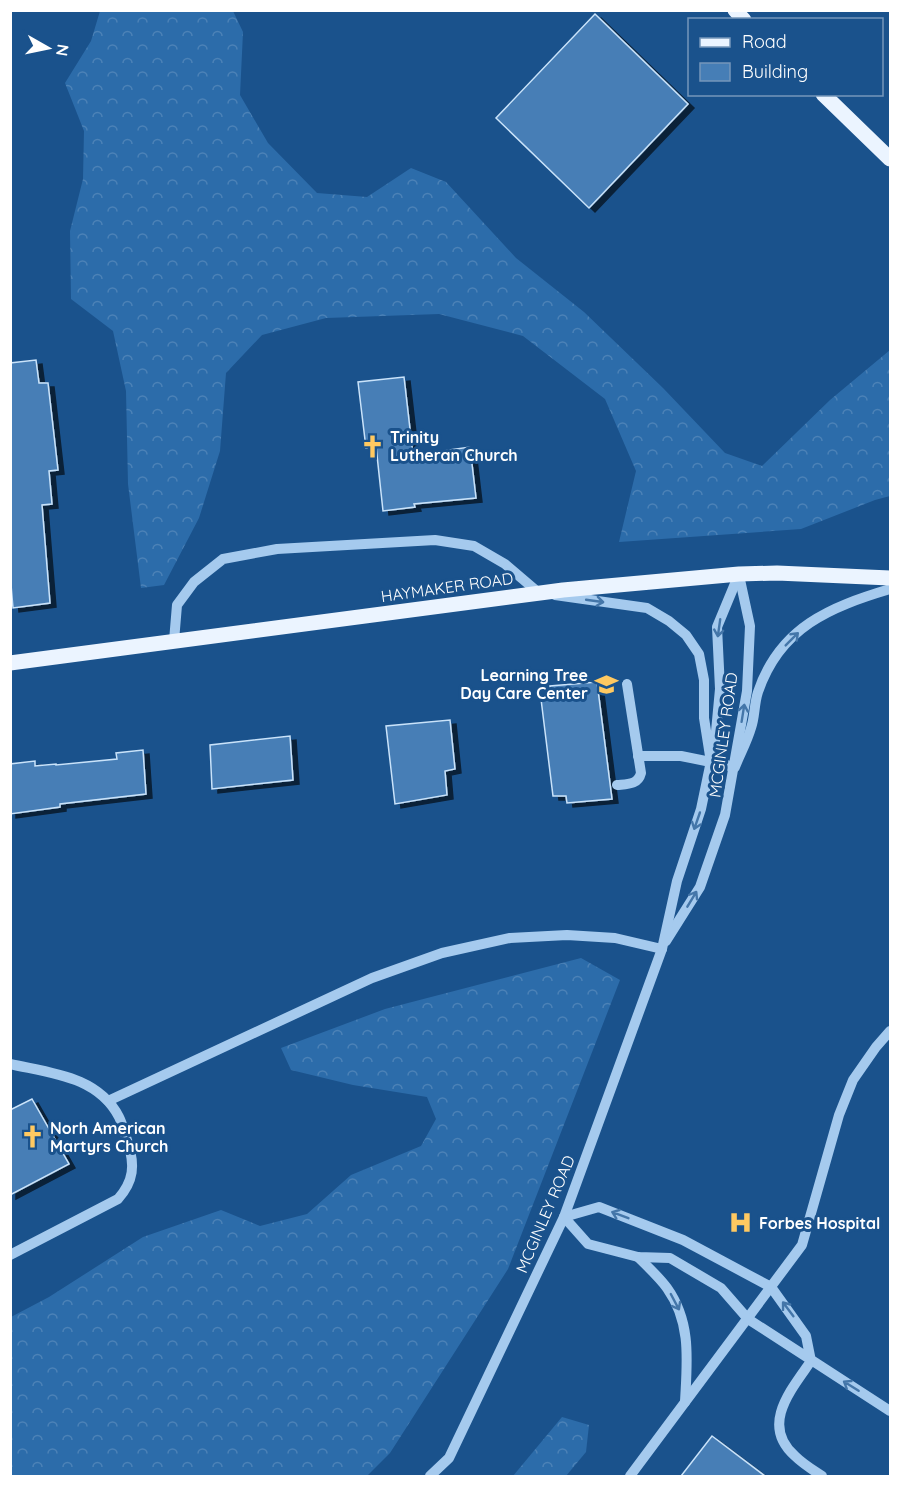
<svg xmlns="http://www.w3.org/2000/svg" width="901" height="1487" font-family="Quicksand,sans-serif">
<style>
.forest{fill:url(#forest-crowns)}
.building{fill:#467eb6;stroke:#cae3fa;stroke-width:1.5;filter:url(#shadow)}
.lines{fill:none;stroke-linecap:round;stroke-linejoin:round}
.minor{stroke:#a5caee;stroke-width:10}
.major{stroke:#ebf4ff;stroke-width:15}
.oneway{stroke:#4476a9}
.labels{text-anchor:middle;stroke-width:6;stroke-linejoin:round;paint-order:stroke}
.poi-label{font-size:16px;font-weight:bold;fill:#fff;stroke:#1a528c;text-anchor:start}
.street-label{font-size:16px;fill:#fff;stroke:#1a528c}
</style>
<defs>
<pattern id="forest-crowns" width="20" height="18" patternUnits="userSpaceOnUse" patternTransform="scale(1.5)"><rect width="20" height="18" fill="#2c6caa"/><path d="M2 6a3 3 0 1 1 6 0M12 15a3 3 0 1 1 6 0" fill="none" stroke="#4c82b7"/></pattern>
<filter id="shadow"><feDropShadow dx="6" dy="4" stdDeviation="0" flood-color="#0009"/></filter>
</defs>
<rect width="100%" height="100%" fill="#1a528c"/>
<g class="forest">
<path d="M100,11h133l10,21 -3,63 28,48 49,50 50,4 44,-29 35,14 70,76 68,54 79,76 62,65 37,13 68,-66 60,-50v146l-15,4 -74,29 -182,13 17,-71 -31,-72 -82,-63 -84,-22 -113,4 -64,17 -36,38 -6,78 -21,67 -35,67 -23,3 -13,-104 -2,-93 -13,-60 -42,-32 -1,-68 13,-52 1,-48 -19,-48 26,-42z"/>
<path d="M581,958l39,22 -112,289 -118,184 -23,23h-356v-159l38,-20 94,-60 78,-27 39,16 47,-12 44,-39 70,-29 15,-27 -9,-22 -74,-12 -62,-15 -10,-22 104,-39z"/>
<path d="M562,1417l27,8 -3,27 -20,24h-53z"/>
</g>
<g class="building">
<path d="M595,14l93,90 -99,104 -93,-90z"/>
<path d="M36,360l3,23h9l10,87 -9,1 3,33 -10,1 8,98 -37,5 -3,-35v-210z"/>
<path d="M404,377l9,78 57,-8 6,51 -62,6 1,3 -32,4 -7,-65 -10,2 -8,-66z"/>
<path d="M597,682l15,117 -45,4 -1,-7h-13l-12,-97 10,-1 -1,-12z"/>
<path d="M450,720l5,49 -10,2 2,24 -52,9 -9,-78z"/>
<path d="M290,736l3,44 -81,9 -2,-44z"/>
<path d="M143,750l3,44 -86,10v3l-50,7v-50l25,-3v5l21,-2v1l61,-6 -1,-6z"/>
<path d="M32,1099l37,65 -59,31v-85z"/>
<path d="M712,1436l53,40h-84z"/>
</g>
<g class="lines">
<g class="minor">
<path d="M555,595l92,13 22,13 17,14 13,19 5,26v38l6,38"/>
<path d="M174,641l3,-36 17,-23 29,-23 54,-10 158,-9 39,6 31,18 34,29"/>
<path d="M638,756h43l54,11c5,-13 12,-25 16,-39 4,-11 3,-24 7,-36 22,-65 72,-85 132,-103"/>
<path d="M617,785c10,-1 21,0 24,-12l-14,-89"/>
<path d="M666,941l34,-54 25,-72 22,-124 3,-65 -11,-51"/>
<path d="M10,1064c40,9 88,12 109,53 4,8 6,18 9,26 7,22 6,38 -10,56l-108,56"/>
<path d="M108,1101l264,-123 70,-25 68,-15 57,-3 48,3 47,11"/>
<path d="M638,1257c10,10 21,20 29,31 25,35 20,74 18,114"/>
<path d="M430,1476l19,-18 115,-241 98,-268 15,-68 24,-72 14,-67 5,-53 -3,-62 22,-53"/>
<path d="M630,1476l172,-231 37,-130 14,-35 23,-33 14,-16"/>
<path d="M822,1476c-9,-6 -19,-12 -27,-20 -35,-31 -4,-66 16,-95l-5,-25 -35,-49 -88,-47 -84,-33 -35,10 24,27 50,13 32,1 51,30 27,31 142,92"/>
</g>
<g class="major">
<path d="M735,10l9,10"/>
<path d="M823,94l67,65"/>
<path d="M10,663l553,-73 176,-16 38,-1 113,5"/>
</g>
</g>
<defs><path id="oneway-shaft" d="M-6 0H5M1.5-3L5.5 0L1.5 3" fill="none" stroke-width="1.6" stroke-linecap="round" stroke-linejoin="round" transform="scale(1.5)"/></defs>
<g class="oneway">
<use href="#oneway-shaft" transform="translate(595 601) rotate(8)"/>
<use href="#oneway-shaft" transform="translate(719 628) rotate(98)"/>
<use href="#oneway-shaft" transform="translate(792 639) rotate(-45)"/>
<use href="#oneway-shaft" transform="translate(743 713) rotate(-81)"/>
<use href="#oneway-shaft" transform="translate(697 821) rotate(109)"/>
<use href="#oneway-shaft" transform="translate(692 899) rotate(-59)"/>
<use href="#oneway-shaft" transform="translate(620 1215) rotate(-159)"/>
<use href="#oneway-shaft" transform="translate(675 1302) rotate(62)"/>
<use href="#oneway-shaft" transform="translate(788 1309) rotate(-127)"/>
<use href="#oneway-shaft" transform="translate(851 1386) rotate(-148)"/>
</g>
<defs>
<symbol id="church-bare" viewBox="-9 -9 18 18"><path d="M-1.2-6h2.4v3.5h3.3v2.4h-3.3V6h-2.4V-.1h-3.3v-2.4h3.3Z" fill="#ffc961" stroke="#1a528c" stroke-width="2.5" paint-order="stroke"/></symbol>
<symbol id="school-bare" viewBox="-9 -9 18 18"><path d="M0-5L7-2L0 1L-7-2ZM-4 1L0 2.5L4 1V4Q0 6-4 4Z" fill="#ffc961" stroke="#1a528c" stroke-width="2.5" paint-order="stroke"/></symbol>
<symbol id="hospital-bare" viewBox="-9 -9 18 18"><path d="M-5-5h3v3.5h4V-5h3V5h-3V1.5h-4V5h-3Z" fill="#ffc961" stroke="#1a528c" stroke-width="2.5" paint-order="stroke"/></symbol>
</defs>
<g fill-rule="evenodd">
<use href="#church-bare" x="356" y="430" width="33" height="33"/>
<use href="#school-bare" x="590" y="668" width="33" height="33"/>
<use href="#church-bare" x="16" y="1120" width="33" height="33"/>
<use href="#hospital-bare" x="724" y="1206" width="33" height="33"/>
</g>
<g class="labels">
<g class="poi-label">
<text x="390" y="443">Trinity<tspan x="390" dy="18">Lutheran Church</tspan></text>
<text x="588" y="681" text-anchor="end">Learning Tree<tspan x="588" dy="18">Day Care Center</tspan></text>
<text x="50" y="1134">Norh American<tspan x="50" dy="18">Martyrs Church</tspan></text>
<text x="759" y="1229">Forbes Hospital</text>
</g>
<g class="street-label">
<text transform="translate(447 587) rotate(-8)" y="6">HAYMAKER ROAD</text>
<text transform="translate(723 735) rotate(-82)" y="6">MCGINLEY ROAD</text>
<text transform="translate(545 1214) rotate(-67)" y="6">MCGINLEY ROAD</text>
</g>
</g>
<rect width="901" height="1487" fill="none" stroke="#ffffff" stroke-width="24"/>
<rect x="688" y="18" width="195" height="78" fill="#1a528c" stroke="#7697ba" stroke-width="1.5"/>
<rect x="700" y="38" width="30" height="9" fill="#ebf4ff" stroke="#7697ba" stroke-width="1.5"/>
<text x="742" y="48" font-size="18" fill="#ffffff">Road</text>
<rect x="700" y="63" width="30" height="18" fill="#467eb6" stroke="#7697ba" stroke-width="1.5"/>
<text x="742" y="78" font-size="18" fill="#ffffff">Building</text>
<g transform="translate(48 48) rotate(99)" stroke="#1a528c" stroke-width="4.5" paint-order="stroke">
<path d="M0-4.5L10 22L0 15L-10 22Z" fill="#ffffff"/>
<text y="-9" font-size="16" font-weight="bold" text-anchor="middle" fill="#ffffff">N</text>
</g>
</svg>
